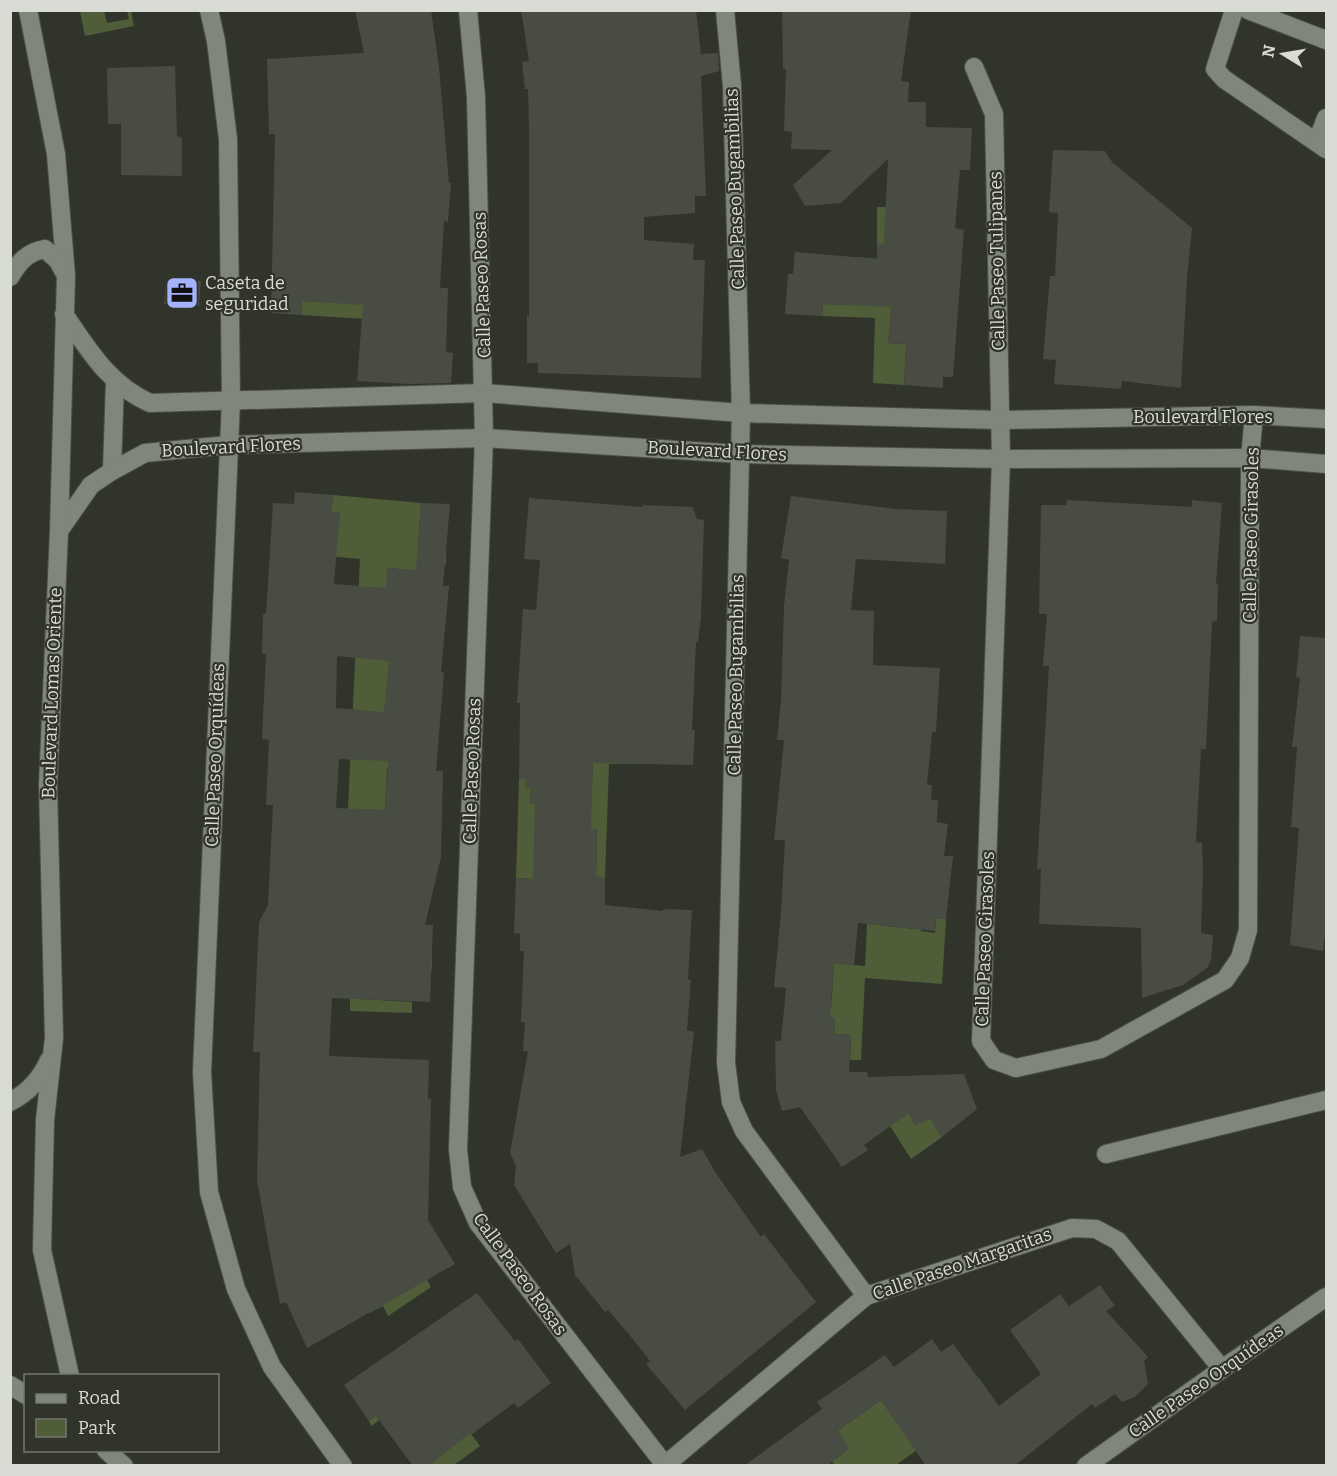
<svg xmlns="http://www.w3.org/2000/svg" width="1337" height="1476" font-family="Bitter,serif">
<style>
.green{fill:#4f5e38}
.building{fill:#484c42;fill-rule:evenodd}
.lines{fill:none;stroke-linecap:round;stroke-linejoin:round}
.minor-casing{stroke:#4f5149;stroke-width:20}
.tertiary-casing{stroke:#4f5149;stroke-width:20}
.minor{stroke:#81867b;stroke-width:18}
.tertiary{stroke:#81867b;stroke-width:18}
.labels{text-anchor:middle;stroke-width:4.5;stroke-linejoin:round;paint-order:stroke}
.street-label{font-size:18px;fill:#d9dbd5;stroke:#31342b}
.poi-label{font-size:18px;fill:#d9dbd5;stroke:#31342b;text-anchor:start}
</style>
<rect width="100%" height="100%" fill="#31342b"/>
<g class="green">
<path d="M80,11h24l3,12 22,-4 -2,-8h4l3,15 -49,10z"/>
<path d="M877,207h19l-2,34 21,2 -2,20 17,1 -2,18 -19,-1 -1,30h-17l-3,32 18,1 -2,41 -31,-2 2,-65 -53,-2 1,-12 31,1 3,-48 20,2v12l17,1 1,-27 -18,-1z"/>
<path d="M341,238l27,81 -67,-4 1,-14 37,2z"/>
<path d="M333,495l88,8 -3,45 28,2v14h-13l-2,8 -43,-4 -4,42 39,54v106l-36,-2 -2,42 -37,-1 12,-250 -44,-4 24,-43h-9z"/>
<path d="M637,716l-1,48h-27l-4,114 -9,-1 1,-47 -28,-2 -36,51 -17,-1 3,-99h6v8l6,1 -1,16 61,2 2,-49z"/>
<path d="M923,914l-2,17 14,2 1,-15 10,1 -4,65 -77,-6 -4,82h-11l1,-25 -17,-1 1,-16 -31,-2v-7h27l3,-46 31,3 2,-42 47,5z"/>
<path d="M361,954l71,3v12l-68,-2 -2,32 50,3v11l-62,-2v-45z"/>
<path d="M907,1109l8,16 15,-7 12,19 -31,22 -21,-33z"/>
<path d="M412,1252l19,35 -43,29 -5,-10 -14,7 -17,-33z"/>
<path d="M405,1343l75,103 -26,19h-28l7,-82 -62,43 -2,-5 28,-72z"/>
<path d="M979,1378l13,19 -96,68h-61l-3,-3 17,-14 -12,-17 44,-31 23,33z"/>
</g>
<g class="building">
<path d="M355,10h76l8,57 10,116h2l-3,39 -4,-1 -4,67h8l-2,64 7,1 -2,30 -43,1 -51,-3 6,-76 -61,-4 -1,14 -30,-2 4,-179h-6l-2,-75 97,-6z"/>
<path d="M521,10h175l5,44 17,-1 1,18 -18,5 5,120h-11v17l-51,4v23l50,4 -1,16h12l-4,118 -163,-5v-10h-11v-47h2v-188l-1,-39h-3l-3,-27 7,-1z"/>
<path d="M782,10h129l-10,71 8,1 -1,20h18v25l46,1 -2,42h-10l-5,58 9,2 -11,147h-10v11l-39,-3 2,-41 -18,-1 3,-36 -68,-3 -1,12 -37,-2 3,-40h5l2,-22 82,7v-15h7l4,-85 -47,44 -36,3 -12,-21 39,-35 -41,-1 1,-17 -8,-1 2,-62h-3z"/>
<path d="M175,66l2,70 5,2v38l-61,-1v-51h-13l-1,-56z"/>
<path d="M1053,150l52,1 7,11 80,66 -5,50 -6,110 -59,-7 -1,8 -67,-5 2,-24 -13,-1 7,-83h5l3,-63 -9,-1z"/>
<path d="M166,279l35,2 -2,25 -35,-2z"/>
<path d="M295,492l38,3 -2,17h9l-6,72 52,4 2,-20 28,2 5,-67 29,1 -7,82h6l-8,86 3,1 -8,98h7l-2,86 -16,68h8l-3,77 -98,-4 -3,58 100,4 -1,39h3l-3,121 27,44 -148,84 -21,-46 -6,2 -10,-51 -13,-73 3,-128h-7l6,-130 9,-17 5,-100h-7l3,-65 -7,-1 4,-85h-4l1,-40h3l7,-111 21,1zM337,656l52,5 -5,51 -48,-4zM339,759l49,2 -3,49 -49,-2z"/>
<path d="M791,496l105,13 51,2 -2,53 -89,-5 -5,51 23,1 -1,54 67,3 -4,64h-4l-5,53h5l-1,15h7l-1,22 11,2 -4,32h9l-7,63 -10,-1 -1,13 -77,-8 -4,42 -20,-2 -4,54 5,1 -1,16 17,1 -2,37h18l1,5 96,-3 13,35 -35,28 -12,-18 -15,6 -6,-12 -45,32 4,5 -26,17 -42,-60 -18,4 -6,-21 -1,-49h6l5,-53 -12,-1 7,-75 4,-72h-11l10,-100h-7l4,-39 3,-95 5,-46 -8,-2z"/>
<path d="M529,498l113,9 1,-2 50,2 4,12 7,1 -3,96 -3,26h-2l-4,88h3l-2,35 -100,-2 -2,66h6l-1,48 9,1v27l58,6v-2l29,1 -4,69 3,1 -4,50 7,2 -14,125 22,-8 13,23 46,65 3,-3 52,68 -131,108 -39,-46 4,-3 -22,-28 -20,-23 -3,2 -30,-37 -5,-31 -14,9 -42,-68 2,-19 -6,-13 18,-102h-5l2,-29h-4l3,-71h-4v-17l-6,-1 2,-55 17,1 2,-75h-5l1,-16 -6,-1v-8h-6l1,-76h-3l6,-94 13,1 4,-50 -16,-1z"/>
<path d="M1067,500l125,7v-7l30,3 -6,81h2l-1,37 -5,1 -6,127h-5l-5,93 6,1 1,29 -2,61 12,2 -2,25 -4,8 -24,17 -41,13 -1,-70 -102,-4 2,-55h-4l12,-203h-6l4,-52h-8l2,-109h25z"/>
<path d="M1300,636l26,2v289l-3,24 -33,-6 9,-117 -8,-1 6,-80h-5l8,-69 -4,-1z"/>
<path d="M1100,1285l15,21 -9,5 42,46 -4,4 4,23 -13,13 -13,5 -7,-8 -20,14 -3,-4 -78,62h-88l-45,-66 -44,31 12,17 -22,18h-83l78,-57 -5,-7 68,-47 9,12 38,-28 9,13 12,-8 46,62 42,-32 -31,-44 50,-36 9,12z"/>
<path d="M477,1293l38,48 3,-2 33,44 -33,25 -4,-5 -43,32 -1,-2 -41,33h-16l-37,-50 -7,5 -25,-36z"/>
</g>
<g class="lines">
<defs>
<g id="minor">
<path d="M209,10l7,31 12,98 3,262 -29,671 7,120 27,97 36,78 71,99"/>
<path d="M468,10l8,87 8,341 -26,711 4,38 16,36 187,242"/>
<path d="M725,10l7,76 9,327 -15,650 5,39 13,29 122,165"/>
<path d="M1234,10l-19,59 9,10 102,70"/>
<path d="M1248,10l78,30"/>
<path d="M974,67l20,47 7,345 -20,582 13,19 22,8 85,-19 124,-69 15,-22 8,-28 2,-472 4,-43"/>
<path d="M1317,142l9,-24"/>
<path d="M64,314c24,35 45,71 86,89l334,-10 257,20 258,7 255,-5 72,4"/>
<path d="M112,471l3,-90"/>
<path d="M59,531l32,-46 21,-14 33,-18 83,-8 256,-7 257,16 260,5 249,-1 76,6"/>
<path d="M1106,1154l220,-54"/>
<path d="M664,1466l202,-170 206,-68 24,1 22,12 104,128"/>
<path d="M1086,1466l136,-97 104,-72"/>
</g>
<g id="tertiary">
<path d="M28,10l28,144 10,122 -7,255 -11,254 6,253 -9,82 -3,130 28,126"/>
<path d="M10,277c9,-15 17,-25 35,-28l13,12 6,11"/>
<path d="M10,1102c19,-10 31,-23 39,-42"/>
<path d="M10,1385l16,10"/>
<path d="M106,1450l18,16"/>
</g>
</defs>
<use href="#minor" class="minor-casing"/>
<use href="#tertiary" class="tertiary-casing"/>
<use href="#minor" class="minor"/>
<use href="#tertiary" class="tertiary"/>
</g>
<defs>
<symbol id="office-square" viewBox="-11 -11 22 22"><rect x="-9" y="-9" width="18" height="18" rx="4" fill="#a4b2fc" stroke="#31342b"/><path d="M-6-3h4V-5.5h4V-3h4V5H-6ZM-1-4.5V-3h2v-1.5ZM-6 0V1H6V0Z" fill="#111"/></symbol>
</defs>
<g fill-rule="evenodd">
<use href="#office-square" x="163" y="274" width="38" height="38"/>
</g>
<g class="labels">
<g class="street-label">
<text transform="translate(735 189) rotate(-92)" y="6">Calle Paseo Bugambilias</text>
<text transform="translate(997 261) rotate(-91)" y="6">Calle Paseo Tulipanes</text>
<text transform="translate(482 285) rotate(-92)" y="6">Calle Paseo Rosas</text>
<text x="1203" y="423">Boulevard Flores</text>
<text transform="translate(231 447) rotate(-3)" y="6">Boulevard Flores</text>
<text transform="translate(717 451) rotate(3)" y="6">Boulevard Flores</text>
<text transform="translate(1251 535) rotate(-89)" y="6">Calle Paseo Girasoles</text>
<text transform="translate(736 675) rotate(-89)" y="6">Calle Paseo Bugambilias</text>
<text transform="translate(52 693) rotate(-88)" y="6">Boulevard Lomas Oriente</text>
<text transform="translate(215 755) rotate(-88)" y="6">Calle Paseo Orquídeas</text>
<text transform="translate(472 771) rotate(-88)" y="6">Calle Paseo Rosas</text>
<text transform="translate(985 939) rotate(-88)" y="6">Calle Paseo Girasoles</text>
<text transform="translate(962 1264) rotate(-19)" y="6">Calle Paseo Margaritas</text>
<text transform="translate(520 1274) rotate(54)" y="6">Calle Paseo Rosas</text>
<text transform="translate(1206 1381) rotate(-35)" y="6">Calle Paseo Orquídeas</text>
</g>
<g class="poi-label">
<text x="205" y="289">Caseta de<tspan x="205" dy="21">seguridad</tspan></text>
</g>
</g>
<rect width="1337" height="1476" fill="none" stroke="#d9dbd5" stroke-width="24"/>
<rect x="24" y="1374" width="195" height="78" fill="#31342b" stroke="#74776f" stroke-width="1.5"/>
<rect x="36" y="1394" width="30" height="9" fill="#81867b" stroke="#74776f" stroke-width="1.5"/>
<text x="78" y="1404" font-size="18" fill="#d9dbd5">Road</text>
<rect x="36" y="1419" width="30" height="18" fill="#4f5e38" stroke="#74776f" stroke-width="1.5"/>
<text x="78" y="1434" font-size="18" fill="#d9dbd5">Park</text>
<g transform="translate(1283 54) rotate(281)" stroke="#31342b" stroke-width="4.5" paint-order="stroke">
<path d="M0-4.5L10 22L0 15L-10 22Z" fill="#d9dbd5"/>
<text y="-9" font-size="16" font-weight="bold" text-anchor="middle" fill="#d9dbd5">N</text>
</g>
</svg>
